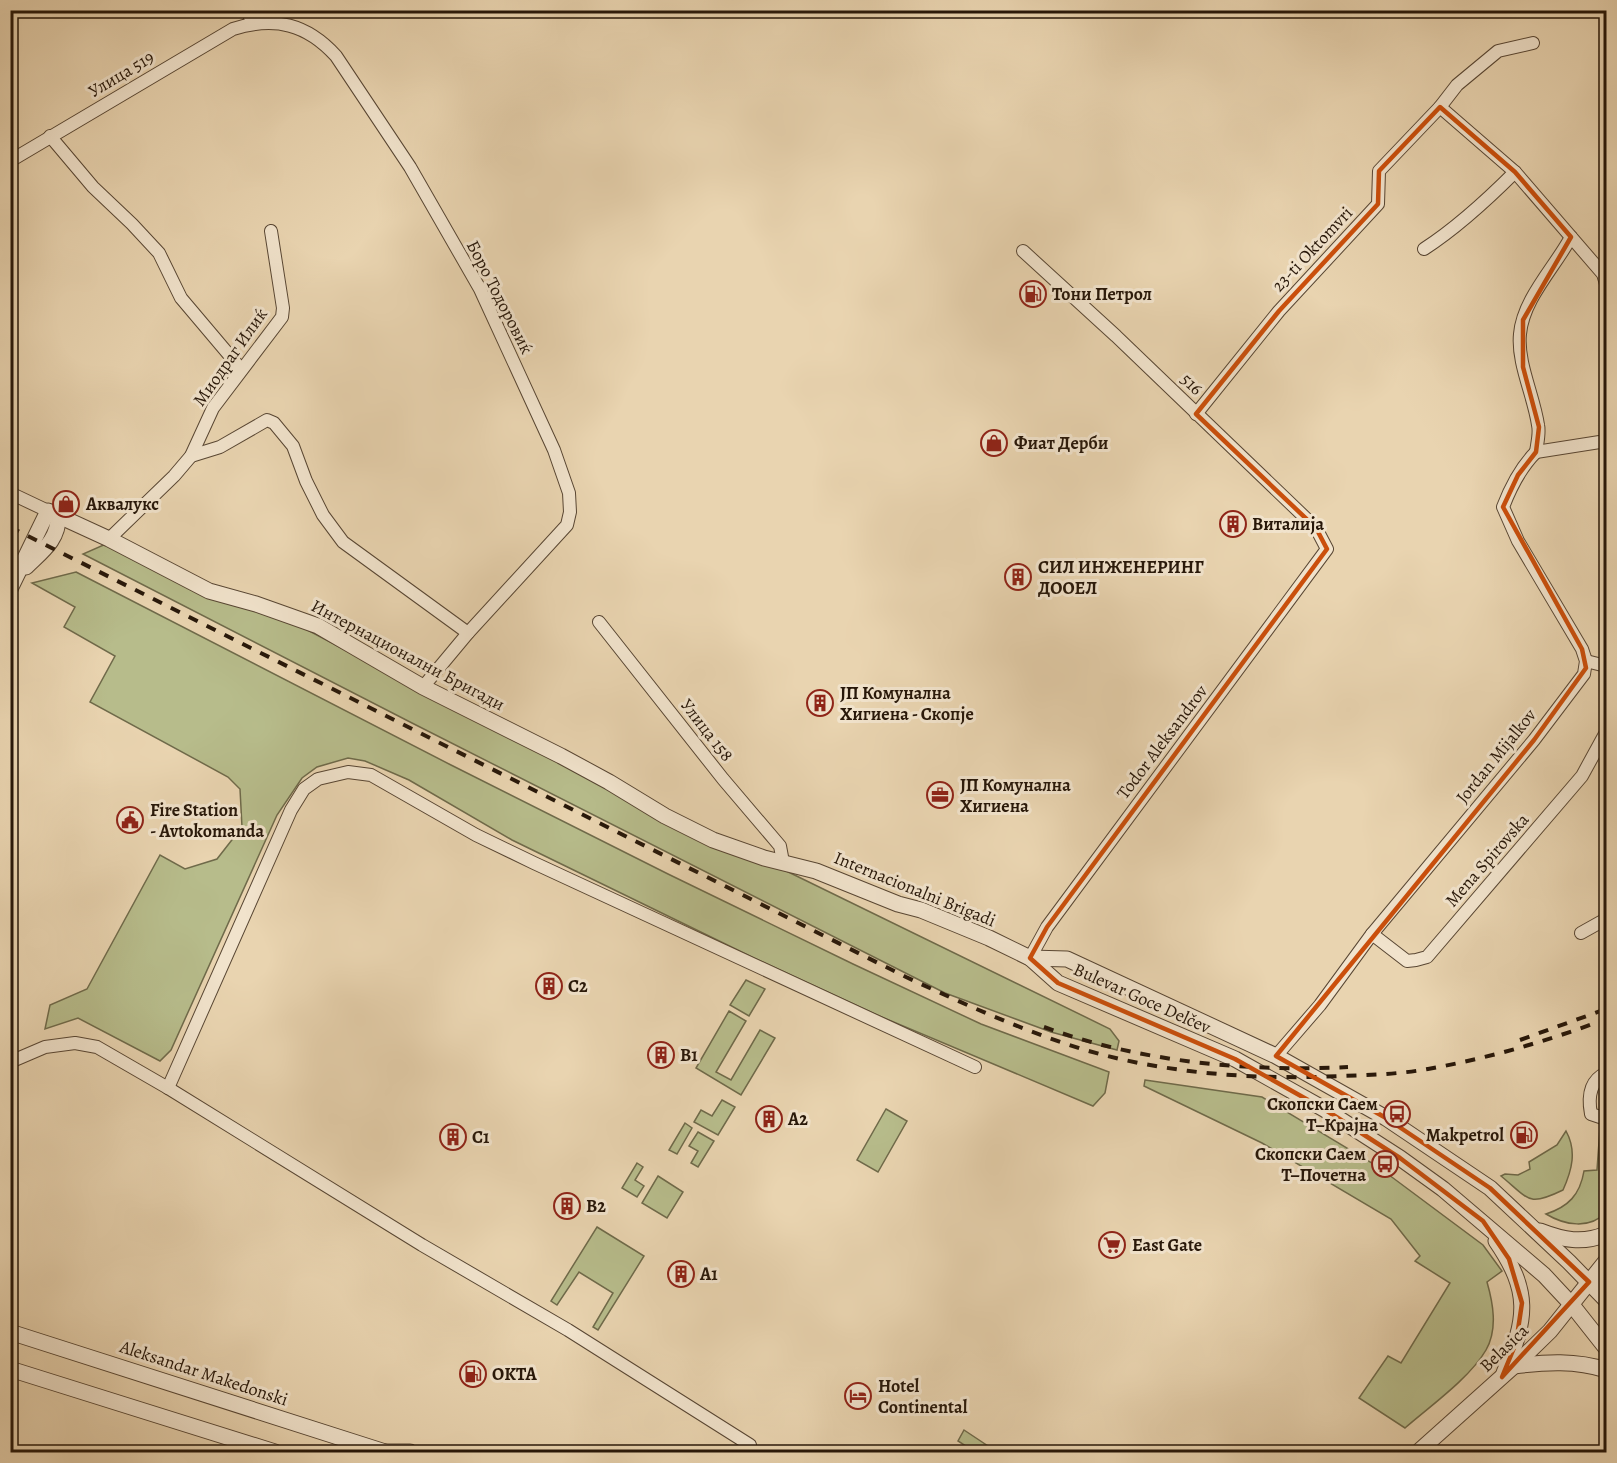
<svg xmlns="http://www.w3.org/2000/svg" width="1617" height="1463" font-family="Alegreya,serif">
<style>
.green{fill:#b7bc8b;stroke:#6f6a4a;stroke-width:1.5}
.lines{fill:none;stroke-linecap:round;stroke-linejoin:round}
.minor-casing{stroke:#584633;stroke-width:14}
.tertiary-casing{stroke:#584633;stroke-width:17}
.minor{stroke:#f1e3cc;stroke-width:12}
.tertiary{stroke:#f1e3cc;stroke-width:15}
.rail{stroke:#271709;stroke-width:4;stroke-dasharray:10 10;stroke-linecap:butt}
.marked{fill:none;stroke:#cb4f0c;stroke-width:4.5;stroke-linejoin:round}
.labels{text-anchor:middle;stroke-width:6;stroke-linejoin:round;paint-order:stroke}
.street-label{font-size:18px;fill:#271709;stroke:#f1e3cc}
.poi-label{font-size:18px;font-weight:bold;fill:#271709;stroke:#f1e3cc;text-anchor:start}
</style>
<rect width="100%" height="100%" fill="#e9d4b0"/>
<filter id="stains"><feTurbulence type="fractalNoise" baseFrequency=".00333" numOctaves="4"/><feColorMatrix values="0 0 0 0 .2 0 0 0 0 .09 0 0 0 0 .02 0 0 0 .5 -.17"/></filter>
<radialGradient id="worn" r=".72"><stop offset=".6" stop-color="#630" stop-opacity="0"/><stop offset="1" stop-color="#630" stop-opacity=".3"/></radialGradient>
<g class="green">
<path d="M108,543l190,82 106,56 370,184 336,164 9,12 -2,9 -66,-18 -106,-39 -533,-270 -329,-169z"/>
<path d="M76,572l375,193 217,109 185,90 128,60 128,48 -4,21 -12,13 -216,-91 -125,-58 -240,-117 -103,-60 -44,-19 -17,-3 -31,9 -15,11 -25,37 -106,235 -11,11 -82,-43 -33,11 5,-24 37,-16 73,-134 25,14 32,-10 25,-32 -2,-38 -12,-12 -138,-75 25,-46 -51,-29 11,-20 -43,-24z"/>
<path d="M746,980l19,9 -16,27 -19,-11z"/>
<path d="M729,1011l17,10 -30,51 15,8 29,-50 15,8 -34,57 -45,-27z"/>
<path d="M1145,1080l117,17 115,69 106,79 19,26 -15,11c6,21 11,47 -1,68 -16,28 -57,57 -81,78l-46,-30 29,-42 13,7 49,-80 -35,-22 5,-5 -29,-37 -129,-76 -118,-57z"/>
<path d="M722,1100l13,7 -17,28 -24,-13 7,-12 11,6z"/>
<path d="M886,1109l21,12 -29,51 -21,-12z"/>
<path d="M685,1123l7,5 -15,26 -8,-4z"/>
<path d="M1600,1128l6,2v82c-16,18 -42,13 -60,2 22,-7 34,-19 38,-43l13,-1z"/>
<path d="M1566,1131c11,20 6,39 -3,59 -35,17 -33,10 -62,-14l4,-2 13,1 12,-6 -1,-7 28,-17z"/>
<path d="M698,1132l16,9 -16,26 -7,-4 7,-12 -9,-5z"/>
<path d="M637,1163l6,4 -8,13 9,6 -7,11 -15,-9z"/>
<path d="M658,1176l25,16 -16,26 -25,-15z"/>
<path d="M597,1227l47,29 -46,74 -5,-3 20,-34 -34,-21 -22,33 -6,-4z"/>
<path d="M964,1430l33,22h-26l1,-2 -14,-9z"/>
</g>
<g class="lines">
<defs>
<g id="minor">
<path d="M247,10l6,14"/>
<path d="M1440,107l75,65 88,102 3,10"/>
<path d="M50,136l43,51 39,37 27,29 22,45 60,71"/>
<path d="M10,161l223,-132c42,-13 74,-5 103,27l74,111 70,122 74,161 15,43 1,19 -3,13 -99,108 -45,54"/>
<path d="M1424,249c34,-22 63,-49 91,-77"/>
<path d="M1023,251l93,85 200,192 11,21 -280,378 -17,31"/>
<path d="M1196,414l83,-103 99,-107 1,-33 61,-64 17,-22 41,-34 35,-8"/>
<path d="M1536,452c1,-8 4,-19 2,-27 -4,-29 -21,-62 -18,-91 3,-35 35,-67 51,-97"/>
<path d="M1536,452l70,-11"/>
<path d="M191,456l29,-9 47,-27 7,3 19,23 13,35 17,34 20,27 125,91"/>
<path d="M10,493l38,18"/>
<path d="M109,539l65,-63 17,-20 22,-48 69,-91 1,-9 -12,-77"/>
<path d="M599,622l124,157 57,67 3,16"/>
<path d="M1586,661l20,5"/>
<path d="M1581,933l25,-14"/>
<path d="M1372,934l35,27 9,-1 11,-3 155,-181 24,-44"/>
<path d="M1276,1056l44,-51 52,-71 162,-194 50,-66 2,-13 -4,-12 -64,-108 -15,-34c8,-21 17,-39 33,-55"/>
<path d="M10,1062l35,-15 30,-4 22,4 71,41 254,157 146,85 182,115"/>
<path d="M1606,1073c-17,8 -18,25 -15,41l15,5"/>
<path d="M168,1088l123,-278 13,-21 14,-10 30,-7 23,3 105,60 58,28 441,204"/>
</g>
<g id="tertiary">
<path d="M26,567c15,-15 33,-27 32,-51"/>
<path d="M10,589l38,-78 61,28 100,52 47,13 62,22 105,61 138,69 48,26 56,34 48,24 51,18 52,13 82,33 23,6 68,28 41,20 28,25 177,76 89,50 76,49 43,31 101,86 28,30 34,43"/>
<path d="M1030,958l37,1 209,97 110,62 104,70 79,74 37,38"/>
<path d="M1540,1231c23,9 43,13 66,3"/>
<path d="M1496,1241c35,51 31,77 8,132"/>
<path d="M10,1332l375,120"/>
<path d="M1514,1366c31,-4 62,-6 92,4"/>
<path d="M10,1369l265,83"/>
<path d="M384,1452h26"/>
<path d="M1418,1452l96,-86 36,-35 56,-70"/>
</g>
</defs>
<use href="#minor" class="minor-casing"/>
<use href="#tertiary" class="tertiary-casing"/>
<use href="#minor" class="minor"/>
<use href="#tertiary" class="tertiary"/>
<g class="rail">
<path d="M10,527l896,450c58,27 115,53 176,72 84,25 174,31 260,27 29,-1 58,-2 86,-7 61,-11 120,-28 178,-50"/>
<path d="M1044,1027c96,35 203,45 304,40"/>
<path d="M1520,1040l86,-31"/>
</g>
</g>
<path class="marked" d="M1440,107l75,65 56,65 -48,83v47l16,60 -3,25 -18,23 -15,32 79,142 4,19 -52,72 -258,316 110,62 104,70 99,94 -87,95 14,-34 6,-40 -13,-44 -26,-38 -83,-63 -76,-49 -89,-50 -177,-76 -28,-25 17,-31 280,-378 -11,-21 -120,-114 83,-103 99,-107 1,-33z"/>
<defs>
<symbol id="fuel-ring" viewBox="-11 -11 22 22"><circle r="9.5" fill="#f1e3cc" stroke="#8f2418" stroke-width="1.5"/><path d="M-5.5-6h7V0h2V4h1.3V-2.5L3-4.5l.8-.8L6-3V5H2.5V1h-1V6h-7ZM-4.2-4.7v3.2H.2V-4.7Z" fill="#8f2418"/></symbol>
<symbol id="shop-ring" viewBox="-11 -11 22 22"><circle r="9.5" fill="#f1e3cc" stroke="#8f2418" stroke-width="1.5"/><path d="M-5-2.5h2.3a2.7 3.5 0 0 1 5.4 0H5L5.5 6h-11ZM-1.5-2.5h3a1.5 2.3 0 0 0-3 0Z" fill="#8f2418"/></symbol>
<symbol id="building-ring" viewBox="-11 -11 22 22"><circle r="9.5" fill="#f1e3cc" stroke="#8f2418" stroke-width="1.5"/><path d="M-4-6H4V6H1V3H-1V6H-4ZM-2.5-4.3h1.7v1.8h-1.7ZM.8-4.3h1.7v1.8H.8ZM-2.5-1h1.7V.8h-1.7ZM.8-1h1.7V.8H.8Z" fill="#8f2418"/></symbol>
<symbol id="office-ring" viewBox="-11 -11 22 22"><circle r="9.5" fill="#f1e3cc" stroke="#8f2418" stroke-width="1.5"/><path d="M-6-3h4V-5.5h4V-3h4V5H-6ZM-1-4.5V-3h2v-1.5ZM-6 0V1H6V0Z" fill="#8f2418"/></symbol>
<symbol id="civic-ring" viewBox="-11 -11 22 22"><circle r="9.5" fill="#f1e3cc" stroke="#8f2418" stroke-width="1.5"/><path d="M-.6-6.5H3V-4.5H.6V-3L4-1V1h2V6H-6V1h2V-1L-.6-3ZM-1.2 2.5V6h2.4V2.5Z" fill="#8f2418"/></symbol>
<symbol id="bus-ring" viewBox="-11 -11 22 22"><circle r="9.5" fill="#f1e3cc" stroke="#8f2418" stroke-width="1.5"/><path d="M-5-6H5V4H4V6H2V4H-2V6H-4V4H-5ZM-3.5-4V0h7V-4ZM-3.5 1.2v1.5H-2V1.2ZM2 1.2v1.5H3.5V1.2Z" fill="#8f2418"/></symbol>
<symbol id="supermarket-ring" viewBox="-11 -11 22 22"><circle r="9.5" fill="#f1e3cc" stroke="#8f2418" stroke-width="1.5"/><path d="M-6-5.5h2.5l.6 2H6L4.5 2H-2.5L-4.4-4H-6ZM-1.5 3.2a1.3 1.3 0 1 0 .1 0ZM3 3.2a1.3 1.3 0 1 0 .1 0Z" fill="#8f2418"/></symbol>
<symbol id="hotel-ring" viewBox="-11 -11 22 22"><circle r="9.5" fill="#f1e3cc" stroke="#8f2418" stroke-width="1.5"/><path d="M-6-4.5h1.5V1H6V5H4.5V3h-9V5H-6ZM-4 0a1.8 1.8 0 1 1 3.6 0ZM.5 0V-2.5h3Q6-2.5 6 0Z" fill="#8f2418"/></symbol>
</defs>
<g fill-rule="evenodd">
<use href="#fuel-ring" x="1018" y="279" width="30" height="30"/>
<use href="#shop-ring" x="979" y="428" width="30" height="30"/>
<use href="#shop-ring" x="51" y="489" width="30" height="30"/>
<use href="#building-ring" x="1218" y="509" width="30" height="30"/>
<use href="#building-ring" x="1003" y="562" width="30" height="30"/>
<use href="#building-ring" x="805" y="688" width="30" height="30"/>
<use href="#office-ring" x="925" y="780" width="30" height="30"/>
<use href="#civic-ring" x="115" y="805" width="30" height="30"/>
<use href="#building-ring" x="534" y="971" width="30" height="30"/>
<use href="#building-ring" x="646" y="1040" width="30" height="30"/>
<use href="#bus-ring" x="1382" y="1099" width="30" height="30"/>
<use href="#building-ring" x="754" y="1104" width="30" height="30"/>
<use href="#fuel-ring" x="1509" y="1120" width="30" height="30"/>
<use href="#building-ring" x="438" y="1122" width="30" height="30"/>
<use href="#bus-ring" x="1370" y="1149" width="30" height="30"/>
<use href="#building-ring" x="552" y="1191" width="30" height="30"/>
<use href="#supermarket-ring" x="1097" y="1230" width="30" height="30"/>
<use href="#building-ring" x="666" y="1259" width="30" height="30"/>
<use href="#fuel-ring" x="458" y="1359" width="30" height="30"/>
<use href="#hotel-ring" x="843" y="1381" width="30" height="30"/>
</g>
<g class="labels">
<g class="street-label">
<text transform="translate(121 74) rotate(-31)" y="6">Улица 519</text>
<text transform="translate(1312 249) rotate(-47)" y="6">23-ti Oktomvri</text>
<text transform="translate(500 297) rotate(63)" y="6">Боро Тодоровиќ</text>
<text transform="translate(230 357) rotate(-55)" y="6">Миодраг Илиќ</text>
<text transform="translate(1192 384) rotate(44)" y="6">516</text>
<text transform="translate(408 655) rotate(28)" y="6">Интернационални Бригади</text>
<text transform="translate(707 730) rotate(52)" y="6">Улица 158</text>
<text transform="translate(1162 742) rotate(-53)" y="6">Todor Aleksandrov</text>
<text transform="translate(1496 756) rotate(-51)" y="6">Jordan Mijalkov</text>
<text transform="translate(1487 860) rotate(-49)" y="6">Mena Spirovska</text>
<text transform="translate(915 889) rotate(22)" y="6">Internacionalni Brigadi</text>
<text transform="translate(1142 998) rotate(24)" y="6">Bulevar Goce Delčev</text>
<text transform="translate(1504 1348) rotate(-44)" y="6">Belasica</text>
<text transform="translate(204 1373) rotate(18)" y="6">Aleksandar Makedonski</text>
</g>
<g class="poi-label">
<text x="1052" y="300">Тони Петрол</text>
<text x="1014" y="449">Фиат Дерби</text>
<text x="86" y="510">Аквалукс</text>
<text x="1252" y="530">Виталија</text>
<text x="1038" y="573">СИЛ ИНЖЕНЕРИНГ<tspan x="1038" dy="21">ДООЕЛ</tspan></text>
<text x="840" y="699">ЈП Комунална<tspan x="840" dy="21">Хигиена - Скопје</tspan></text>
<text x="960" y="791">ЈП Комунална<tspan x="960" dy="21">Хигиена</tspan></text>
<text x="150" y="816">Fire Station<tspan x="150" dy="21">- Avtokomanda</tspan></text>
<text x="568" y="992">C2</text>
<text x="680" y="1061">B1</text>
<text x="1378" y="1110" text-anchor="end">Скопски Саем<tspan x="1378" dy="21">Т–Крајна</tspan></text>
<text x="788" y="1125">A2</text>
<text x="1504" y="1141" text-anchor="end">Makpetrol</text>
<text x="472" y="1143">C1</text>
<text x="1366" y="1160" text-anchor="end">Скопски Саем<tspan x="1366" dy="21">Т–Почетна</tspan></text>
<text x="586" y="1212">B2</text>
<text x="1132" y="1251">East Gate</text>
<text x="700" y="1280">A1</text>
<text x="492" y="1380">OKTA</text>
<text x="878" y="1392">Hotel<tspan x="878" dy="21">Continental</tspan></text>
</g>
</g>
<rect width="1617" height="1463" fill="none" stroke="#e9d4b0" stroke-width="36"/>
<rect x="12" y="12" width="1593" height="1439" fill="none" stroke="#271709" stroke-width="3"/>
<rect x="18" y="18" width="1581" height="1427" fill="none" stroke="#271709" stroke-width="1.5"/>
<rect width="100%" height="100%" filter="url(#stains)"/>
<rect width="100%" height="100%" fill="url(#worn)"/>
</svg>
